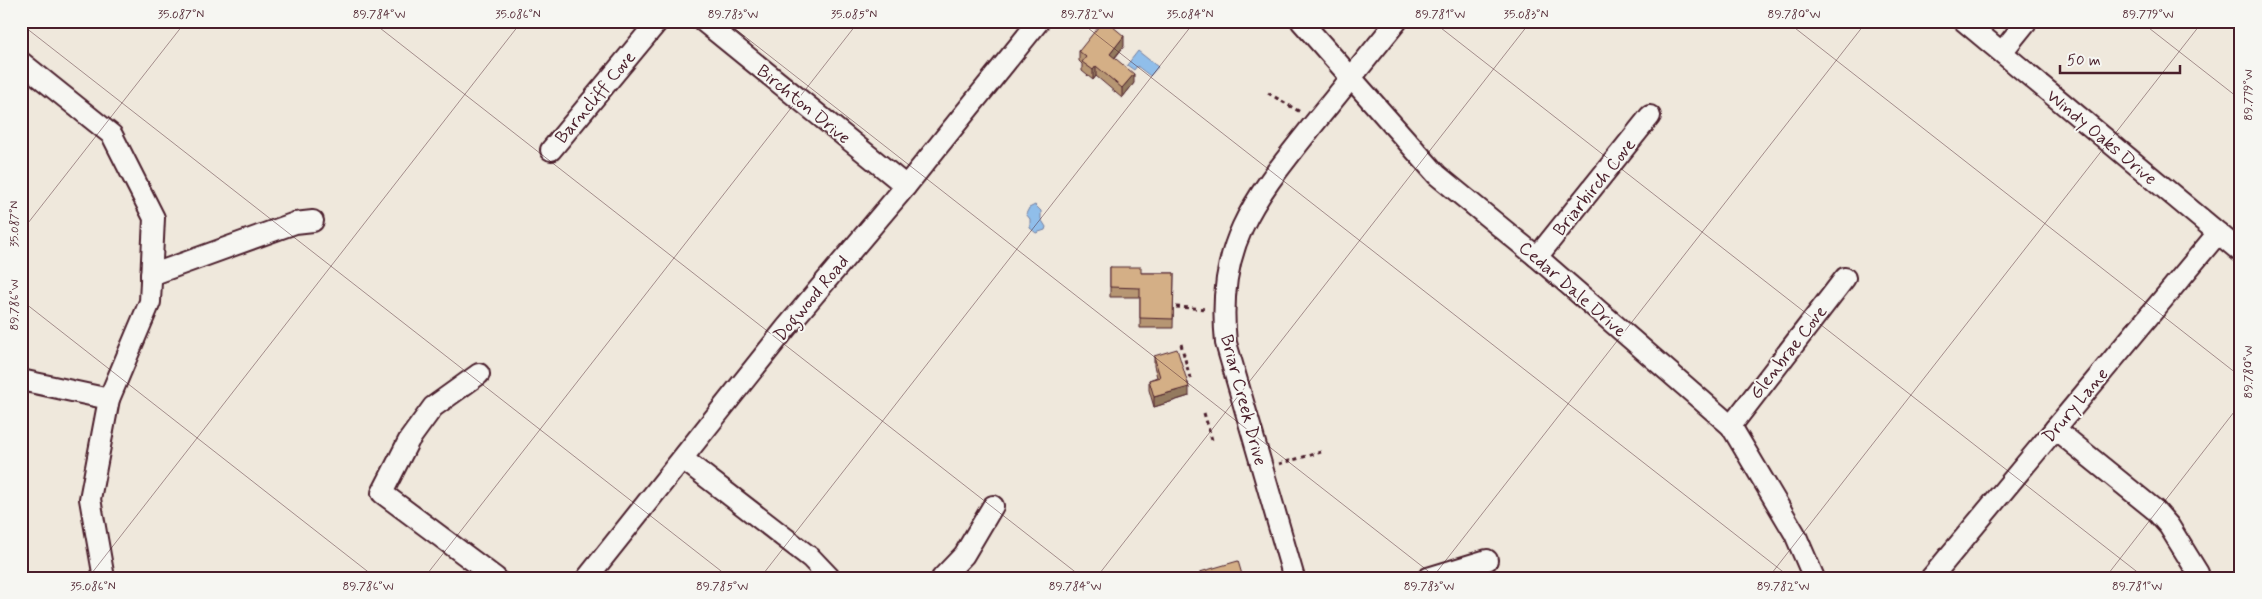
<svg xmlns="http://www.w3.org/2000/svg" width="2262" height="599" font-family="Mynerve,sans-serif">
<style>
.water{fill:#90beea;stroke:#747e9e}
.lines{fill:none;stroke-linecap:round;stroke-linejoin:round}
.minor-casing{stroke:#4a1f2b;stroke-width:24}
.path{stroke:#4a1f2b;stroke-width:3;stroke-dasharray:4 4;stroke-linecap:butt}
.minor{stroke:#f6f6f2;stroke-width:20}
.wall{fill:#b69673;stroke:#4a1f2b}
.shaded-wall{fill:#947a5e;stroke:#4a1f2b}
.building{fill:#d4af86;stroke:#4a1f2b}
.ticks{fill:none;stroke:#4a1f2b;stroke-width:1;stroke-opacity:0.45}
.labels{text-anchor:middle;stroke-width:4;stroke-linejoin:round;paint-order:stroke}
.street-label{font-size:18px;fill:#4a1f2b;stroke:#f6f6f2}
.neatline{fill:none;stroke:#4a1f2b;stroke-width:2}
.ticks-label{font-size:12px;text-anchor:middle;fill:#4a1f2b}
</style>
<rect width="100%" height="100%" fill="#efe8dc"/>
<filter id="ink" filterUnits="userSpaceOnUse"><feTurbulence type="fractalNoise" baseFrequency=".02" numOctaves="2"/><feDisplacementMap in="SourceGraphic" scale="10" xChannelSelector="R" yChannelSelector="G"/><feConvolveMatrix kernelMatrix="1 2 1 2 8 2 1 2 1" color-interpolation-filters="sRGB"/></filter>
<g filter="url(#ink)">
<g class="water">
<path d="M1138,51l20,16 -8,9 -13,-10 -3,4 -7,-5z"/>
<path d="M1035,205l6,6v8l5,8 -1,3 -9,3 -6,-5v-9l-4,-5 3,-6z"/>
</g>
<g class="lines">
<defs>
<g id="minor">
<path d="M703,21l203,165"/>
<path d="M1301,21l136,154 100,82 194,169 64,108 19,44"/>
<path d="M1964,21l277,231"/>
<path d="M2002,52l25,-31"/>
<path d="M21,62l91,73 42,83 -4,84 -41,97 -19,100 14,79"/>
<path d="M551,150l107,-129"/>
<path d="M1537,257l113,-141"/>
<path d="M151,275l144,-52 18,-2"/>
<path d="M479,374l-46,33 -24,33 -27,53 114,85"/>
<path d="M21,380l88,19"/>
<path d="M1731,426l114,-148"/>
<path d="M2055,429l100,81 14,16 29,47"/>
<path d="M683,459l128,99 19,20"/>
<path d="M587,578l199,-250 120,-142 133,-165"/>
<path d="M942,578l22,-23 29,-49"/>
<path d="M1294,578l-68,-235c-10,-100 29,-145 87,-218 28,-35 56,-69 84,-104"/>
<path d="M1428,578l59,-18"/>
<path d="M1931,578l287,-345"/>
</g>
</defs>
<use href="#minor" class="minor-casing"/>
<g class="path">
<path d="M1268,93l34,20"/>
<path d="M1176,307l31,2"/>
<path d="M1181,344l9,34 -3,6"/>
<path d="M1204,413l8,27"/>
<path d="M1279,464l42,-12"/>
</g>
<use href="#minor" class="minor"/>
</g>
<g class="wall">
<path d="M1124,46l-9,12 19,25 -12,15 -26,-22 -3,4 -11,-9v-7l-3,-3v-10z"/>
<path d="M1110,267l31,6h33l-1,55h-33v-31h-30z"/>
<path d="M1154,356l35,40 -35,11 -5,-17v-10l8,-3 -3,-11z"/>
</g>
<g class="shaded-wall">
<path d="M1124,36v10l-14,17v-9z"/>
<path d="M1096,66v10l-3,4v-10z"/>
<path d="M1134,74v9l-12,15v-10z"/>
<path d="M1189,387v9l-35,11v-10z"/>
</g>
<g class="building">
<path d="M1103,21h3l18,15 -14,18 24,20 -12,14 -26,-22 -3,4 -11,-8 4,-5 -7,-6z"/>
<path d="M1110,267h31v6h33l-1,46 -33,-1v-30l-30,-1z"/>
<path d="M1177,349l12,38 -35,10 -5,-17 11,-3 -6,-21z"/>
<path d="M1238,561l5,17h-42l-1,-6z"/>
</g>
</g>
<path class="ticks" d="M371,21l712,557M725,21l712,557M1079,21l712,557M1432,21l713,557M1786,21l455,356M2140,21l101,79M21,24l709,554M21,232l165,-211M21,300l355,278M21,577l1,1M88,578l434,-557M424,578l435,-557M760,578l435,-557M1096,578l435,-557M1432,578l435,-557M1768,578l435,-557M2105,578l136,-175"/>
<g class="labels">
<g class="street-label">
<text transform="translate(595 97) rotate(-50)" y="6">Barncliff Cove</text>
<text transform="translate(804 104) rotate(39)" y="6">Birchton Drive</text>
<text transform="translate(2102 137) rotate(40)" y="6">Windy Oaks Drive</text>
<text transform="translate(1594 187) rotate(-51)" y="6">Briarbirch Cove</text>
<text transform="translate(1573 289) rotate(41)" y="6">Cedar Dale Drive</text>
<text transform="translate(811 298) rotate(-50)" y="6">Dogwood Road</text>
<text transform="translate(1788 352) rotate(-52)" y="6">Glenbrae Cove</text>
<text transform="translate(1244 400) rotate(75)" y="6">Briar Creek Drive</text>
<text transform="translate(2075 405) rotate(-50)" y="6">Drury Lane</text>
</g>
</g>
<rect width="2262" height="599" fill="none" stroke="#f6f6f2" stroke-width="55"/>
<path d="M2060 65v8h120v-8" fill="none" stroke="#4a1f2b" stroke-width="2.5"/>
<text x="2067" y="65" font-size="15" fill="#4a1f2b" stroke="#f6f6f2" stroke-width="4" paint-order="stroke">50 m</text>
<rect x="28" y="28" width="2206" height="544" class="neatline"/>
<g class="ticks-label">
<text x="181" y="18">35.087°N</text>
<text x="379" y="18">89.784°W</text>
<text x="518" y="18">35.086°N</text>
<text x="733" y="18">89.783°W</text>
<text x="854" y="18">35.085°N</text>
<text x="1087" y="18">89.782°W</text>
<text x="1190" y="18">35.084°N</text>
<text x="1440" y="18">89.781°W</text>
<text x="1526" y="18">35.083°N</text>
<text x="1794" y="18">89.780°W</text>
<text x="2148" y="18">89.779°W</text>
<text transform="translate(2248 95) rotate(-90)" y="4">89.779°W</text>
<text transform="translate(14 224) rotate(-90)" y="4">35.087°N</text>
<text transform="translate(14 305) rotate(-90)" y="4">89.786°W</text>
<text transform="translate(2248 372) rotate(-90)" y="4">89.780°W</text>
<text x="93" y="590">35.086°N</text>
<text x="368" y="590">89.786°W</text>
<text x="722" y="590">89.785°W</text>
<text x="1075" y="590">89.784°W</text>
<text x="1429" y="590">89.783°W</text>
<text x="1783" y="590">89.782°W</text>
<text x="2137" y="590">89.781°W</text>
</g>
</svg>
